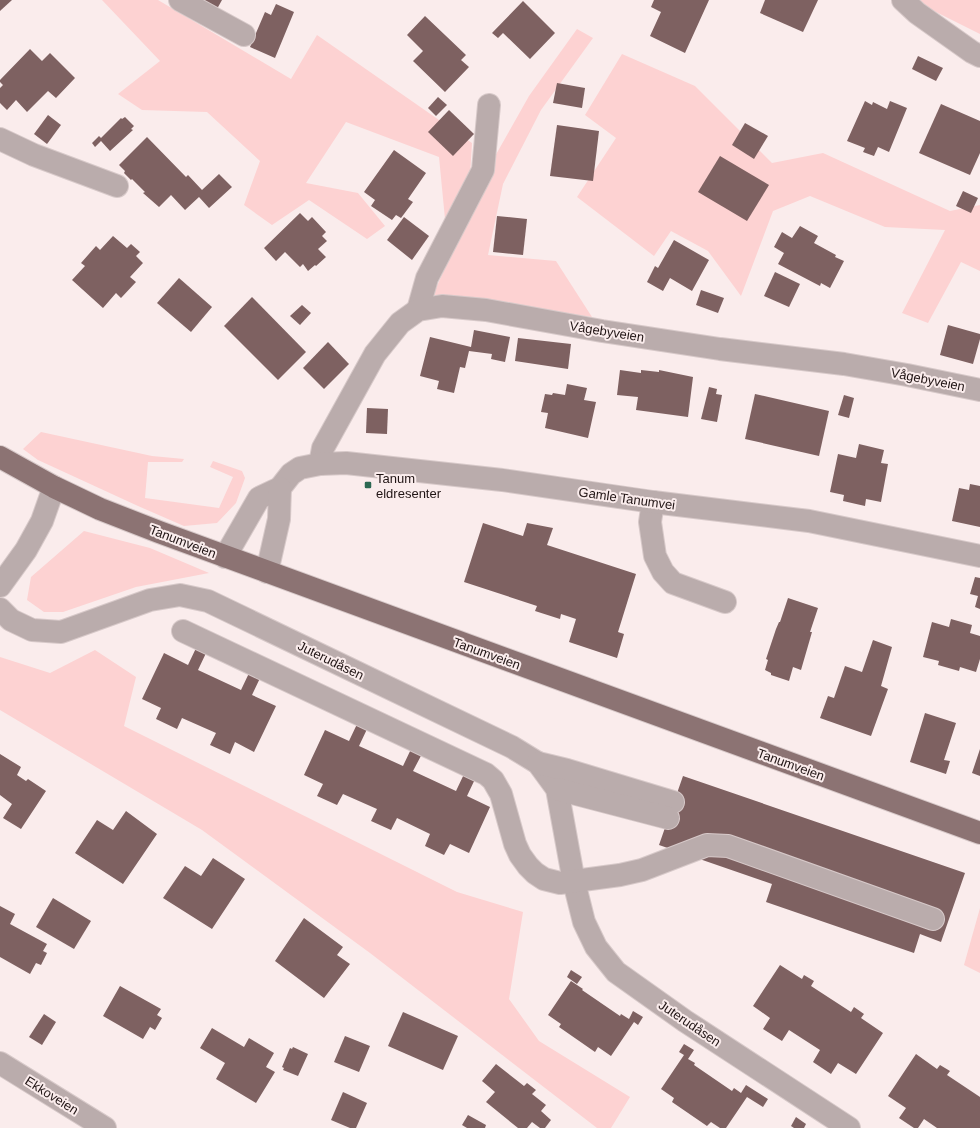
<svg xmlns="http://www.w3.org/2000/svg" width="980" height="1128" font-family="Helvetica,sans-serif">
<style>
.green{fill:#fdd2d2}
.building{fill:#7e6161}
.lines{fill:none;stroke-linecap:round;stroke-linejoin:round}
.minor-casing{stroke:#d7c9c9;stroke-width:24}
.major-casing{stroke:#d7c9c9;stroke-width:24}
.minor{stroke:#baacac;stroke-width:22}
.major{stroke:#8c7373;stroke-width:22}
.poi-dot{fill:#2c6852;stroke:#faecec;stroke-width:1.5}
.labels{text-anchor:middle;stroke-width:4;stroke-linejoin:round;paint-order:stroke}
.street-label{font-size:13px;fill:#201414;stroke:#faecec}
.poi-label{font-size:13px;fill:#201414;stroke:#faecec;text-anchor:start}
</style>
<rect width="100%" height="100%" fill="#faecec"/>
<g class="green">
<path d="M102,0h56l133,79 26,-44 155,108 -2,33 -25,43 -6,-62 -93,-35 -40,61 52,10 27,33 -18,13 -58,-39 -37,25 -28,-20 16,-44 -53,-49 -65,-2 -24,-16 42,-33z"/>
<path d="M912,0h68v34z"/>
<path d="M577,29l16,9 -52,72 -38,74 -15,71 68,6 36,56 -159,-22 61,-137 35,-62z"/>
<path d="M622,54l73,32 77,77 51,-10 127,58 30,-6v66l-19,-9 -33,61 -26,-10 43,-83 -60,-3 -75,-31 -37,15 -32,85 -33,-45 -37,-20 -17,25 -77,-59 39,-59 -31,-23z"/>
<path d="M41,432l111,24 32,3 -2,3h-34l-3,36 74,10 14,-31 -23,-10 3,-6 29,10 3,7 -9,25 -19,20 -33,3 -46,-20 -100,-46 -15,-11z"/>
<path d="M84,531l66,17 59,25 -73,14 -73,25h-19l-17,-12 4,-23z"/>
<path d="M95,650l41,27 -12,49 333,166 66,20 -14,87 30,42 91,56 -19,31h-14l-227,-175 -168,-123 -202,-120v-53l50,16z"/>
<path d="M980,908v65l-16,-8z"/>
</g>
<g class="building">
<path d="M0,0h12l-12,11z"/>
<path d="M182,0h40l-9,16z"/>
<path d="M654,0h55l-24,53 -35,-17 11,-24 -10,-5z"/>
<path d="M765,0h53l-15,32 -43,-19z"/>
<path d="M523,1l32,32 -25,26 -27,-26 -5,5 -6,-5z"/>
<path d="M276,4l18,8 -19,46 -25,-11 15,-35 6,3z"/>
<path d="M425,16l41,39 -5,5 8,7 -24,25 -32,-31 10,-10 -16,-16z"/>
<path d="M30,49l12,12 8,-8 25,25 -19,20 -8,-7 -21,21 -11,-12 -9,10 -7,-7v-15l3,-3 -3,-3v-2z"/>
<path d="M918,56l25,12 -7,13 -24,-12z"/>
<path d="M557,83l28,5 -3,20 -29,-5z"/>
<path d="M438,97l9,8 -11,11 -8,-8z"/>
<path d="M865,101l7,4 1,-3 14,7 3,-8 17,7 -18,44 -11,-5 -4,9 -11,-4 2,-4 -18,-7z"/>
<path d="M941,104l39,17v32l-10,22 -51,-22z"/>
<path d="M449,110l25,24 -21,22 -25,-24z"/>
<path d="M48,115l13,10 -14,19 -13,-10z"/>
<path d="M125,117l9,9 -3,3 2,1 -23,21 -9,-10 -6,6 -3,-4 7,-7 2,2 20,-20 1,1z"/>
<path d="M745,123l23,13 -14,23 -22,-14z"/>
<path d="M557,125l42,6 -6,50 -43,-5z"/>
<path d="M147,137l39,40 2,-2 14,15 17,-16 13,13 -23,21 -10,-11 -14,13 -14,-15 -12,12 -16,-14 2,-1 -13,-13 -1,1 -7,-7 1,-2 -6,-6z"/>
<path d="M394,150l32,23 -18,26 5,3 -12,16 -5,-3 -4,5 -21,-14 4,-6 -11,-8z"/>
<path d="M720,156l49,29 -22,36 -49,-29z"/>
<path d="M963,191l15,7 -7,15 -15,-7z"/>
<path d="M300,213l8,8 4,-4 14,15 -4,4 5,5 -9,8 8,8 -10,9 -1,-1 -7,6 -5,-7 -3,3 -15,-15 -9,9 -12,-13z"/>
<path d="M497,216l30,3 -4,36 -30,-3z"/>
<path d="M404,217l25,19 -17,24 -25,-20z"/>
<path d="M800,226l18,10 -4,7 22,12 -1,2 9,4 -14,27 -9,-5 -1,3 -42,-22 6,-11 -10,-6 8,-15 10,6z"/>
<path d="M113,236l14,12 4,-4 9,8 -4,4 7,7 -13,14 6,5 -15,16 -5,-5 -13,15 -31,-28 13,-14 -4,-3 15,-17 4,4z"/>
<path d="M674,240l35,20 -17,31 -22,-13 -7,13 -16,-9 8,-16 3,2z"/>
<path d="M775,272l25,12 -11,23 -25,-11z"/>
<path d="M179,278l33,29 -21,25 -34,-29z"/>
<path d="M701,290l23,8 -6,15 -22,-8z"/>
<path d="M252,297l54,55 -28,28 -54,-54z"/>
<path d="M302,305l9,8 -11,12 -10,-9z"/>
<path d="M948,325l32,9v5l-7,25 -33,-9z"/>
<path d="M474,330l36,7 -5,25 -14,-3 1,-5 -23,-3 -4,17 -5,-1 -6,26 -17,-4 2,-8 -19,-5 10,-39 41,10z"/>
<path d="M518,338l53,6 -3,25 -53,-8z"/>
<path d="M328,342l21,22 -25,25 -21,-21z"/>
<path d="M620,370l21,3v-3l18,2v-2l34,7 -5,40 -52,-7 2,-13 -21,-2z"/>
<path d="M567,384l20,4 -3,12 12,2 -8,36 -43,-10 3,-15 -7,-1 4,-18 7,1 1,-2 12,2z"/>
<path d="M709,387l8,2 -1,5 6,1 -5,27 -16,-3z"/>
<path d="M755,394l74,17 -10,45 -74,-17z"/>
<path d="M844,395l10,3 -5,20 -11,-3z"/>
<path d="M367,408l21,1 -1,25 -21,-1z"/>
<path d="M859,444l25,6 -3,13 7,1 -7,38 -15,-3 -1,7 -22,-5 1,-6 -14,-3 8,-38 18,4z"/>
<path d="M970,484l10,2v41l-28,-6 7,-33 10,2z"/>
<path d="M483,523l40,13 4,-13 26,5 -6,17 89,29 -18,58 6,2 -7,24 -48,-16 7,-23 -15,-5 -1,5 -25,-8 2,-5 -73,-24z"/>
<path d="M975,577l5,1v31l-5,-2 3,-11 -8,-2z"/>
<path d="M788,598l30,10 -8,24h2l-2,7 -9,31 -8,-3 -4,14 -18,-6v-2l-6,-3 3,-10 -2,-1 10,-30 3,-7h1z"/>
<path d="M951,619l21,6 -2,8 10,3v23l-4,13 -16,-5 -1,4 -21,-6 1,-4 -16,-4 9,-35 17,5z"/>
<path d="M873,640l19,7 -11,39 7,3 -17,47 -51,-18 8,-22 6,2 11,-32 17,6z"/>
<path d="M197,646l10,5 -9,19 43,20 9,-19 11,5 -9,19 24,11 -22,46 -19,-10 -5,12 -20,-9 6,-12 -34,-15 -5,11 -21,-10 5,-11 -19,-9 22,-46 24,12z"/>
<path d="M925,713l31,10 -12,37 6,1 -4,13 -36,-12z"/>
<path d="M358,722l10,5 -9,19 44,20 9,-19 11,5 -10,19 43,20 9,-19 11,5 -9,19 23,11 -21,46 -19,-9 -6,11 -19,-9 5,-12 -33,-16 -6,12 -20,-9 6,-12 -34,-15 -6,11 -20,-9 6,-12 -19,-9 21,-45 24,11z"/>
<path d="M980,749v27l-8,-3z"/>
<path d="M0,754l21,13 -4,8 9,6 2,-2 18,12 -25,38 -18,-11 9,-14 -12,-9z"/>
<path d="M683,776l282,97 -24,69 -21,-8 -6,19 -148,-51 6,-18 -113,-39z"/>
<path d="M126,811l31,23 -34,50 -48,-31 22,-33 16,10z"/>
<path d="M213,858l32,21 -33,50 -49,-31 22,-32 16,10z"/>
<path d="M53,898l38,23 -17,28 -38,-22z"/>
<path d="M0,906l15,8 -5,10 37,20 -4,7 4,2 -6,12 -5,-2 -6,11 -30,-17z"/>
<path d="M304,918l39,29 -6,8 13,9 -26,34 -49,-37z"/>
<path d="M780,965l22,14 2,-4 10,6 -3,5 40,26 3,-5 10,7 -3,4 22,15 -27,41 -18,-11 -7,11 -18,-12 7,-12 -31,-20 -7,11 -19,-12 7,-11 -17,-12z"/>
<path d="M571,970l11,7 -5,7 -10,-7z"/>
<path d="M571,981l12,8 -1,1 38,26 1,-2 8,5 4,-8 10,6 -5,8 -4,-3 -23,34 -13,-9 -3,5 -36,-25 2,-3 -13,-9z"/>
<path d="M120,986l41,23 -4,6 5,3 -7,12 -5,-3 -7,12 -40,-23z"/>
<path d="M403,1012l55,24 -15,34 -55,-24z"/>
<path d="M44,1014l12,8 -14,23 -13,-8z"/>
<path d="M212,1028l32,19 5,-9 25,15 -8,14 9,5 -19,31 -40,-24 9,-16 -25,-15z"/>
<path d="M345,1036l25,10 -11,26 -25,-10z"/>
<path d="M684,1044l10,6 -6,9 7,4 -1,2 38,26 2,-3 7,5 5,-8 22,14 -5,8 -16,-10 -21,31h-6l-9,-6 -4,4 -35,-24 2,-4 -13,-9 23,-34 -5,-3z"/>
<path d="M293,1047l15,7 -10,22 -15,-6 1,-2 -2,-1 8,-19 2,1z"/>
<path d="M916,1054l21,15 3,-4 10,6 -3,4 33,22v31h-43l-13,-9 -6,9h-4l-15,-10 7,-10 -18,-12z"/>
<path d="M496,1064l28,22 3,-3 9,7 -4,4 14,11 -5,6 10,9 -6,8h-5l-8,-6 -5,6h-9l-32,-26 9,-10 -13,-11z"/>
<path d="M343,1092l24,11 -11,25h-6l-19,-8z"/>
<path d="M468,1115l18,10 -1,3h-18l-5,-3z"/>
<path d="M796,1117l10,7 -2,4h-10l-3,-2z"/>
</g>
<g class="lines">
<defs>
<g id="minor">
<path d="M180,0l64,35"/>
<path d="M903,0l14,13 55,39 8,4"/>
<path d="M0,139l34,16 83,31"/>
<path d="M418,310l9,-32 56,-108 6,-65"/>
<path d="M320,464l3,-16 52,-94 25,-31 18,-13 24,-4 44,4 116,21 118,18 124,15 63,11 73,15"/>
<path d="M653,502l-3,20 5,34 8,16 10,11 52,19"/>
<path d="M225,557l34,-59 21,-10 11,-14 9,-6 20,-4 26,-1 156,17 151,22 156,19 171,35"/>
<path d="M267,572l12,-53 1,-31"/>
<path d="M0,586l26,-36 16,-29 12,-34"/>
<path d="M0,609l11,11 21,10 29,2 89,-32 30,-5 28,6 304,146 26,16 19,26 17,93 10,40 12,25 20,25 69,49 164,107"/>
<path d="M183,631l303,143 7,6 8,14 14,50 5,11 8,11 7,7 9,6 16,4 60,-8 22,-5 65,-25 21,1 205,73"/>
<path d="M538,763l29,7 106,32"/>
<path d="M557,789l111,29"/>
<path d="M0,1063l105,65"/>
</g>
<path id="major" d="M0,457l54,30 46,22 59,23 821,301"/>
</defs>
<use href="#minor" class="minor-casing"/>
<use href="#major" class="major-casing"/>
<use href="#minor" class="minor"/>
<use href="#major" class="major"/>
</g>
<rect class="poi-dot" x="364" y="481" width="8" height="8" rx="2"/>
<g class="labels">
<g class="street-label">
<text transform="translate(607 331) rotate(9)" y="5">Vågebyveien</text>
<text transform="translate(928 379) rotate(11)" y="5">Vågebyveien</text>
<text transform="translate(627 498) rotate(8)" y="5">Gamle Tanumvei</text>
<text transform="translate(183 541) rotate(21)" y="5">Tanumveien</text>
<text transform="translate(487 653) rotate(20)" y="5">Tanumveien</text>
<text transform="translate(331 660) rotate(26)" y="5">Juterudåsen</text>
<text transform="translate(791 764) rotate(20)" y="5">Tanumveien</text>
<text transform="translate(690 1023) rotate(34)" y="5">Juterudåsen</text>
<text transform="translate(52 1095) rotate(32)" y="5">Ekkoveien</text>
</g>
<g class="poi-label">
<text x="376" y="483">Tanum<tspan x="376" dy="15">eldresenter</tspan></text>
</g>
</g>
</svg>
